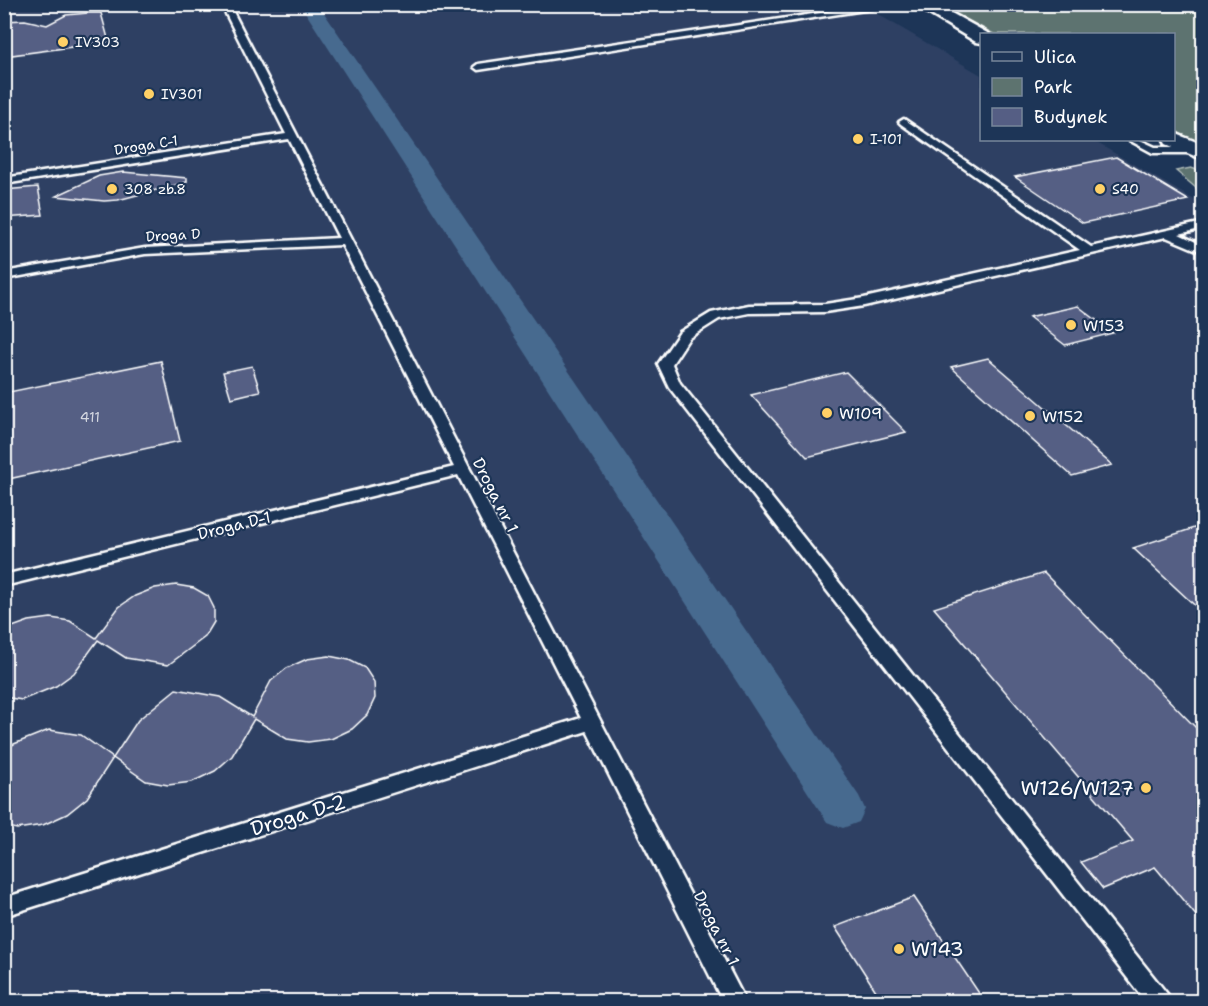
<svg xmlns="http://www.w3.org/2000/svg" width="1208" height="1006" font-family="'Shantell Sans',sans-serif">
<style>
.built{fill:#2e4164}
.green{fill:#5d736f;stroke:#aeb9b7;stroke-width:1.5}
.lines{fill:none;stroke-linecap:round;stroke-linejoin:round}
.canal{fill:#476b8f;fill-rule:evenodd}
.building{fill:#555e84;stroke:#fff;stroke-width:1.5}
.lane-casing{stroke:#fff;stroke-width:5}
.secondary-casing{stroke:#fff;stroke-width:5}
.lane{fill:#1d3557;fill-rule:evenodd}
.secondary{fill:#1d3557;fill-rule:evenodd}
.poi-dot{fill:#ffd166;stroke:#1d3557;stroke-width:2}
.labels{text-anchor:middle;stroke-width:4.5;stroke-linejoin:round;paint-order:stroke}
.far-poi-label{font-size:14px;fill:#fff;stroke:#1d3557;text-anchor:start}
.far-street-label{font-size:14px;fill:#fff;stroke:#1d3557}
.number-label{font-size:14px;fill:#d4d7e0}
.poi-label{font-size:16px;fill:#fff;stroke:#1d3557;text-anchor:start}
.street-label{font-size:16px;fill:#fff;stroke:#1d3557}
.near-poi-label{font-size:20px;fill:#fff;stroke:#1d3557;text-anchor:end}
.near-street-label{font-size:20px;fill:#fff;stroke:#1d3557}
</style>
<rect width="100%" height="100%" fill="#1d3557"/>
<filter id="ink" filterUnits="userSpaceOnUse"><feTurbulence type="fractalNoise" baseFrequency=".0167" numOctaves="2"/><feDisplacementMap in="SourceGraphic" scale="12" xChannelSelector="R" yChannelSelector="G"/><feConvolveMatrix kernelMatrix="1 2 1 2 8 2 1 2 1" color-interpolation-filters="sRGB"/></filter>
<g filter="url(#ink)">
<path class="built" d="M5,5h857l119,70 1,65h110l111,65v796l-1198,1z"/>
<g class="green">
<path d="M1194,4l9,5v137l-29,-16v-96h-180l-56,-29z"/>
<path d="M1191,168l12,4v22l-27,-23z"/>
</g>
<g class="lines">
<path class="canal" d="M300,4h18l541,792 6,13 -6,13 -16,6 -16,-6z"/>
</g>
<g class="building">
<path d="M88,13h13l8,29 -105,14 2,-6 -2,-29 21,-1 22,5 19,-10z"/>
<path d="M1116,157l72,43 -105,23 -68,-46z"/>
<path d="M123,172l64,6v4l-69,18 -14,1 -48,-5 43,-20z"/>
<path d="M38,187l5,28 -39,3v-28z"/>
<path d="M1078,306l35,27 -48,12 -36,-28z"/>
<path d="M988,358l124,107 -40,11 -121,-109z"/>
<path d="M161,361l19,80 -176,39v-87z"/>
<path d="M252,366l8,25 -29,7 -8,-26z"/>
<path d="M846,372l60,60 -99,25 -56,-62z"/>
<path d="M1203,525v88l-70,-65z"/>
<path d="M1044,573l159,162v189l-48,-57 -52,22 -22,-27 52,-21 -199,-233z"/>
<path d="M176,585l18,3 14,8 6,12v14l-9,15 -37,28 -42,-7 -28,-18 -24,33 -18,13 -34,14 -18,-3v-67l25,-9 22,-3 19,3 26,17 23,-31 16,-11 20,-8z"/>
<path d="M329,656l20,4 16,8 9,14 1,16 -8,17 -15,14 -21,10 -23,3 -21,-3 -33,-20 -22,37 -17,15 -23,11 -24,3 -22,-4 -33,-23 25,-38 38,-31 44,8 32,20 19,-36 16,-13 20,-9z"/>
<path d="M49,730l32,5 32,23 -26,40 -20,16 -24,11 -26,4 -13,-3v-75l10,-7z"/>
<path d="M914,897l71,105h-102l-48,-75z"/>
</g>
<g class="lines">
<defs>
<g id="lane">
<path d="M221,4h8l517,998h-23l-136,-271 -583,185v-18l577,-180 -123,-243 -454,111v-11l450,-108 -112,-222 -197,9 -141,25v-7l141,-24 194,-10 -50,-99 -285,45v-6l282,-44z"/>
<path d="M880,4h23l-425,66 -4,-3 4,-3z"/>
<path d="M904,119l187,128 113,-25v6l-25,6 25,12v7l-38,-16 -302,69 -39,6 -76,1 -30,6 -30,19 -17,26 8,19 488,612 3,7h-25l-477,-615 -11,-23 22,-32 31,-19 38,-8 76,-1 39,-6 216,-48 -179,-126 -2,-2z"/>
<path d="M1129,140h11l15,7h41l5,3 -5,3h-43z"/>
</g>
<g id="secondary">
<path d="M913,4h22l54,30h-7v9l-6,-1z"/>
<path d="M1174,133l30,12v15l-38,-16 -2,-4h10z"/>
</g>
</defs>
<use href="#lane" class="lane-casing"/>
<use href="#secondary" class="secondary-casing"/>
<use href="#lane" class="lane"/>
<use href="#secondary" class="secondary"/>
</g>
</g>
<g class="poi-dot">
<circle cx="63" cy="42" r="6"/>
<circle cx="149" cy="94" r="6"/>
<circle cx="858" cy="139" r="6"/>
<circle cx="112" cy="189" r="6"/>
<circle cx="1100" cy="189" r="6"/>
<circle cx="1071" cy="325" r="6"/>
<circle cx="827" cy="413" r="6"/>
<circle cx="1030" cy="416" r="6"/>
<circle cx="1146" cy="788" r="6"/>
<circle cx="899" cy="949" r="6"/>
</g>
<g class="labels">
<g class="far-poi-label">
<text x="75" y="47">IV303</text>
<text x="161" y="99">IV301</text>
<text x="870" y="144">I-101</text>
<text x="124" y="194">308 zb.8</text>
<text x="1112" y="194">S40</text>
</g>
<g class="far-street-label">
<text transform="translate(146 145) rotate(-9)" y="5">Droga C-1</text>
<text transform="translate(173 235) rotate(-3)" y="5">Droga D</text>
</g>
<g class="number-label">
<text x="90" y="422">411</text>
</g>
<g class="poi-label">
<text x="1083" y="331">W153</text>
<text x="839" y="419">W109</text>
<text x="1042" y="422">W152</text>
</g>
<g class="street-label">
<text transform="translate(496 495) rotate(63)" y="6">Droga nr 1</text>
<text transform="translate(234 525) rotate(-14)" y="6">Droga D-1</text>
<text transform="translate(717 928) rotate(63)" y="6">Droga nr 1</text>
</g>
<g class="near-poi-label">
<text x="1134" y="795">W126/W127</text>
<text x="911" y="956" text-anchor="start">W143</text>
</g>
<g class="near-street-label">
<text transform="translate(298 815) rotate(-17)" y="7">Droga D-2</text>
</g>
</g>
<rect width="1208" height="1006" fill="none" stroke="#1d3557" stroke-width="24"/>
<rect x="12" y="12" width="1184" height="982" fill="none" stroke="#fff" stroke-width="2" filter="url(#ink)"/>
<rect x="980" y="33" width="195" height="108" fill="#1d3557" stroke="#77869a" stroke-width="1.5"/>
<rect x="992" y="52" width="30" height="9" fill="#1d3557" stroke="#77869a" stroke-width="1.5"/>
<text x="1034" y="63" font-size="18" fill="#ffffff">Ulica</text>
<rect x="992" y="78" width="30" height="18" fill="#5d736f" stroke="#77869a" stroke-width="1.5"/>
<text x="1034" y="93" font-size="18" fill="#ffffff">Park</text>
<rect x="992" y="108" width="30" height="18" fill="#555e84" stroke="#77869a" stroke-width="1.5"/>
<text x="1034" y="123" font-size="18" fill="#ffffff">Budynek</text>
</svg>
